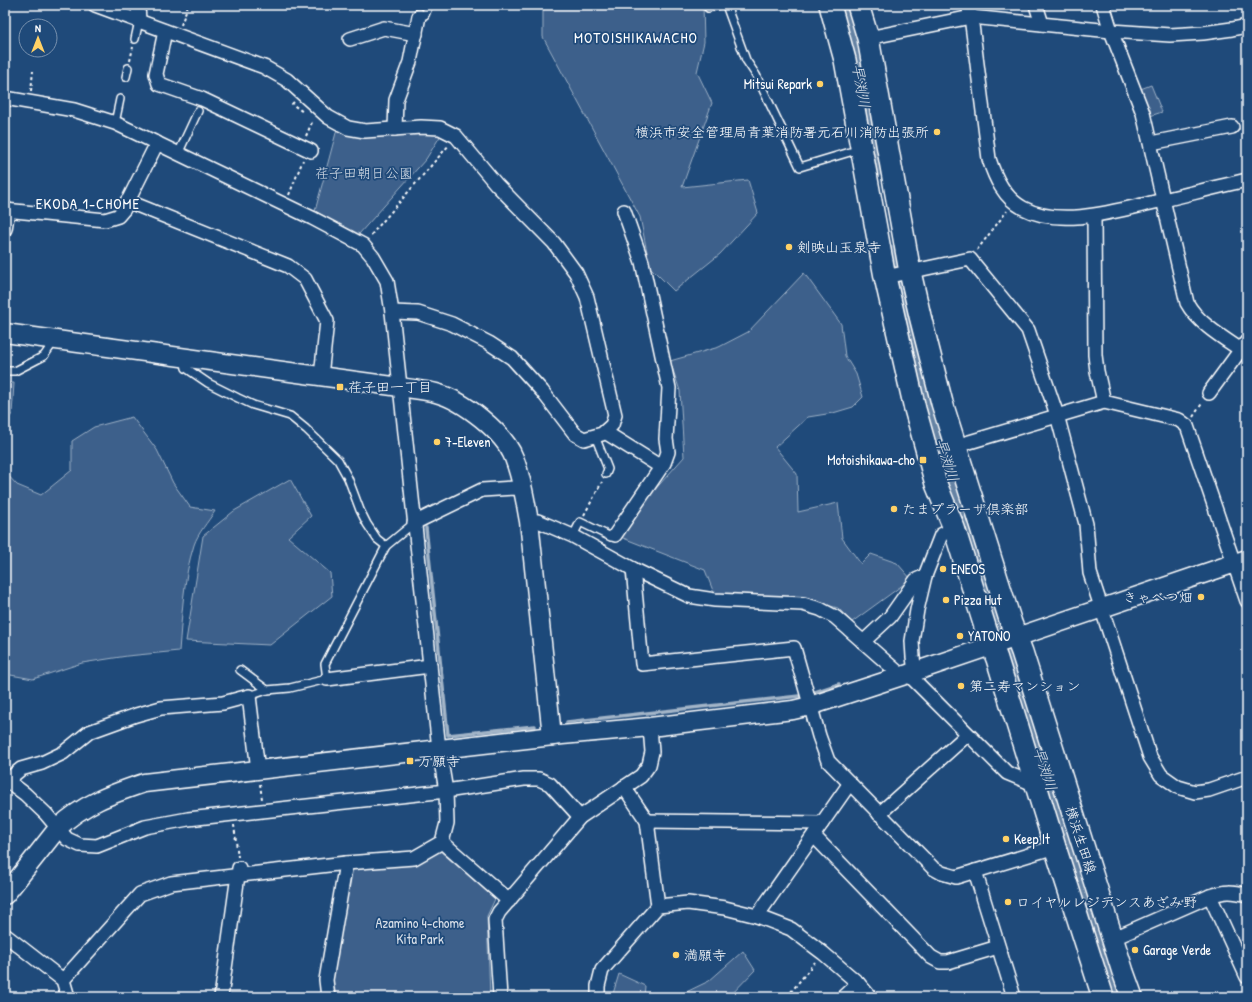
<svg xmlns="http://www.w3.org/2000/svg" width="1252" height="1002" font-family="'Patrick Hand','Klee One',sans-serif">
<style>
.green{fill:#3c618b;stroke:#9eb0c5}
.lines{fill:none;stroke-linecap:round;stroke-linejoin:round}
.stream{stroke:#a3b5c8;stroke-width:3.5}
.river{stroke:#6583a4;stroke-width:20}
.lane-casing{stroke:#fff;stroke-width:10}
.street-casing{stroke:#fff;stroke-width:16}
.secondary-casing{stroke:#fff;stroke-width:21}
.primary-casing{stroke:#fff;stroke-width:24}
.path{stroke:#fff;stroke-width:2;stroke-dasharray:3 3;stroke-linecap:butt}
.lane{stroke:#1f4a7a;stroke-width:7}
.street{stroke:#1f4a7a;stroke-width:13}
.secondary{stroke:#1f4a7a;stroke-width:18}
.primary{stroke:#1f4a7a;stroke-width:21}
.poi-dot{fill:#ffd166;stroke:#1f4a7a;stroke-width:1.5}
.labels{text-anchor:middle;stroke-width:3.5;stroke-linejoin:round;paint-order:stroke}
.poi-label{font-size:14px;fill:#fff;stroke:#1f4a7a;text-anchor:start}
.park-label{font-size:14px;fill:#d8dfe8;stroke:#1f4a7a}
.street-label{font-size:14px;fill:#fff;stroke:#1f4a7a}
.neighbourhood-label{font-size:15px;letter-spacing:1px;fill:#fff;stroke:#1f4a7a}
.water-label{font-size:15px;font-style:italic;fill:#d8e0e8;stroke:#1f4a7a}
</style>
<rect width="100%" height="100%" fill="#1f4a7a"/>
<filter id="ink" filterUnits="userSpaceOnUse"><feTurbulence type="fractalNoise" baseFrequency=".025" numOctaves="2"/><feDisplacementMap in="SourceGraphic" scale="8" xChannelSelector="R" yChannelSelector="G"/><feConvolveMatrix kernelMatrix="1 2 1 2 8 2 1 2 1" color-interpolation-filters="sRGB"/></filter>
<g filter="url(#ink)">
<g class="green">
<path d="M543,5h160l1,37 -7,30 15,31 -30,84 66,-7 10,33 -38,41 -46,37 -24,-24 -10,-50 -97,-180z"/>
<path d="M1151,85l11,27 -15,5 -9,-27z"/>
<path d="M337,129l17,7h31l27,-3h20l9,2 -15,24 -67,75 -44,-23z"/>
<path d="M804,273l37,51 4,32 11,18 7,23 -10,10 -20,6 -25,4 -33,30 22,27 1,38 40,-9 4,35 19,26 10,-10 26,9 14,16 -59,43 -14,-14 -41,-11 -82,-1 -10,-26 -87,-34 17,-24 49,-55 -4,-66 -10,-30 49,-14 29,-15z"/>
<path d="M5,383h9l-2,31 -7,10z"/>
<path d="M132,417l25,33 16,33 17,24 25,4c-7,11 -17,22 -21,34 -11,34 -12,71 -15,106l-52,5 -45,7 -49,16 -28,-5v-202l12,13 24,10 31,-25v-29l22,-14z"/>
<path d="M290,479l21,37 -23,21 42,36 2,23 -62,49 -84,-4 17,-105 31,-25z"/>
<path d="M440,851l55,48 -8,17 3,81h-156l-2,-13 17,-116 64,-3z"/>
<path d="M743,951l12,19 -26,27h-53l33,-16z"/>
<path d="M619,974l26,12 -1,11h-32z"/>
</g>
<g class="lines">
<g class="stream">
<path d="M426,528l22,207 87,-9"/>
<path d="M815,692l24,-8"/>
<path d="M567,722l232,-26"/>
</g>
<g class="river">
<path d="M841,5l10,26 24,136"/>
<path d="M891,256l42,161 68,217 117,363"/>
</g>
<defs>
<g id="lane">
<path d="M707,5l1,3 11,-3"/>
<path d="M726,5l20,55 10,15 44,92 60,-18"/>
<path d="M419,16l6,-1 4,-10"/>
<path d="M135,39l4,-18"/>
<path d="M126,77l2,-9"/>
<path d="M115,123l5,-24"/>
<path d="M178,154l20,-43"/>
<path d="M184,358l2,10 22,15 30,15 15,7 37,11 16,13 32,31 10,18 12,32 7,14 10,15 9,7"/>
<path d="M5,371h10l29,-15 11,-16"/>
<path d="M595,436l13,33 -2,5"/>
<path d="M573,536l7,-14 31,15 4,-2"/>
<path d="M240,670l27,20"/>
<path d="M249,696l18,-6 23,-2 37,-9 -2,-15 61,-118 28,-23"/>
</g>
<g id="street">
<path d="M95,5l169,62 23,13 41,37 20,11 17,3 56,-4 19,1 16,8 40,48 58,59 22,30 11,24 28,118 -3,10 -10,9 -18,5 -9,-5 -33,-43 -30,-33 -23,-15 -37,-19 -34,-11 -26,-1"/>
<path d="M138,5l1,16"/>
<path d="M968,5l3,12 4,31 14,111c6,19 15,39 34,49 37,20 93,3 132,-6 30,-7 61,-15 92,-22"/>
<path d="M1036,5l6,19"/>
<path d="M1103,5l8,26 32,82 44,190c12,22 40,37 60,51"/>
<path d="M165,31l-9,43 3,10 43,15 109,52"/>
<path d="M868,38l103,-21 140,14 59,4 33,-2 29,-4 15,-3"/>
<path d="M350,39l34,-11 32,6"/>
<path d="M5,98l69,12 41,13 197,95 51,27 10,12 14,24 5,31 47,437 7,42 1,32 -5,19 -28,16 -68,5 -175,20 -31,11 -77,86"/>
<path d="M395,129l1,-29 14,-38 9,-46"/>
<path d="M1151,143l81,-16"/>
<path d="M127,201l161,65 17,13 22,42 -6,55"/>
<path d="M5,210l100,10 13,-4 6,-7 33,-66"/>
<path d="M1094,216l1,139 2,16 7,31"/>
<path d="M5,229l3,-19"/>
<path d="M885,277l85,-18 58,71 29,85 29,109 4,49 60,184 11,18 17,12 17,5 14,-2 38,-13"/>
<path d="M1209,393l38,-52"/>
<path d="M605,432l56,35"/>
<path d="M956,446l148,-44 75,18 8,6 60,175"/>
<path d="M529,521h9l35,15 60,33 56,27 26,4 88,4 17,5 15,8 67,59"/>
<path d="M414,523l68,-33 32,-2 10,2"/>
<path d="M615,535l49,-72 4,-11 -2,-13 3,-51 -27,-126 -18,-51"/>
<path d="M633,569l9,95 152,-16 25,88 9,25 105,107 9,5 14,4 99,-30"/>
<path d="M863,642l27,-25 26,-37 9,-4"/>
<path d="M915,672l-2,-15 -1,-16 5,-31 8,-34 16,-41 13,-7"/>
<path d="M908,674l99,99 29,12"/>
<path d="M327,679l103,-13"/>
<path d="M5,779l20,15 21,20 21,25 13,6 17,1 48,-19 43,-8 258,-28 78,-12h15l11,5 30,33"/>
<path d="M5,782l16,-13 21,-6 21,-10 26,-21 47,-17 25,-7 62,-5 26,-7 9,74"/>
<path d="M624,787l23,34 11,85"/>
<path d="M879,814l88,-79"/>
<path d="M647,821l175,2"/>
<path d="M814,836l117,121 9,5h8l50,-15"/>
<path d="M442,842l67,59"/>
<path d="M975,871l39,126"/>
<path d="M1210,896l37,81"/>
<path d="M757,916l93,-133"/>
<path d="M5,935l58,45 5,17"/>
<path d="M1112,939l98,-43c15,-5 22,-5 37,-1"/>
<path d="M221,997l18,-129"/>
<path d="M328,997l-2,-17 20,-117"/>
<path d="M500,997l-5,-77 4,-8 81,-95 61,-41 8,-11 3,-13 -2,-25"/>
<path d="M598,997v-11l4,-16 56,-64 30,-3 37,5 32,8 34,13 32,24 35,30 12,14"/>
<path d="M843,997l15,-14"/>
</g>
<g id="secondary">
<path d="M5,333l395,54c12,2 24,3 36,6 27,7 68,39 78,65 8,20 11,42 15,63l23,215"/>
<path d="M5,895l53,-67c25,-24 53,-34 86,-45l418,-48 88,-8 143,-17 17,-4 92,-30 345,-117"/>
</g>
<g id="primary">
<path d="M830,5l15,55 40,217 30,132 21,75 18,44 32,102 11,29 58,188 48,150"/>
<path d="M858,5l10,33 42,234 10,44 22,87 69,220 11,29 101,320 9,25"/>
</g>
</defs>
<use href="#lane" class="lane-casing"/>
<use href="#street" class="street-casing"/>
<use href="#secondary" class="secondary-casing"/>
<use href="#primary" class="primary-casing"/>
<g class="path">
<path d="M181,25l7,-20"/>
<path d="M130,61l3,-14"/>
<path d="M31,91l2,-20"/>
<path d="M294,102l-2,2 11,8"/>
<path d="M306,136l7,-16"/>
<path d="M289,195l14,-35"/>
<path d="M371,235l78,-90"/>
<path d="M977,250l30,-39"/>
<path d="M1193,417l10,-15"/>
<path d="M584,515l18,-33"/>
<path d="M260,784l2,15"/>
<path d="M234,825l4,32"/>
<path d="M787,997l28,-35"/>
</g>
<use href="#lane" class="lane"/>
<use href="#street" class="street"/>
<use href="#secondary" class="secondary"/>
<use href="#primary" class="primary"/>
</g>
</g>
<g class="poi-dot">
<circle cx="820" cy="84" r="4"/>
<circle cx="937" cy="132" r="4"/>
<circle cx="789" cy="247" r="4"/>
<rect x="336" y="383" width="8" height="8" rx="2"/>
<circle cx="437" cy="442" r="4"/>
<rect x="919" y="456" width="8" height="8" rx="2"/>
<circle cx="894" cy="509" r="4"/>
<circle cx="943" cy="569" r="4"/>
<circle cx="1201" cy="597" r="4"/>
<circle cx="946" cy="600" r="4"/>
<circle cx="960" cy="636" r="4"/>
<circle cx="961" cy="686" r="4"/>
<rect x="406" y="757" width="8" height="8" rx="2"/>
<circle cx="1006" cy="839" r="4"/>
<circle cx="1008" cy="902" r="4"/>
<circle cx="1135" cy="950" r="4"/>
<circle cx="676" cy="955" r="4"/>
</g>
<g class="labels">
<g class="poi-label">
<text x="812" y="89" text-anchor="end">Mitsui Repark</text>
<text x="929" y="137" text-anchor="end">横浜市安全管理局青葉消防署元石川消防出張所</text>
<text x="797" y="252">剣映山玉泉寺</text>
<text x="348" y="392">荏子田一丁目</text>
<text x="445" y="447">7-Eleven</text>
<text x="915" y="465" text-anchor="end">Motoishikawa-cho</text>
<text x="902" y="514">たまプラーザ倶楽部</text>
<text x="951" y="574">ENEOS</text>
<text x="1193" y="602" text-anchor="end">きゃべつ畑</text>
<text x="954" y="605">Pizza Hut</text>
<text x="968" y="641">YATONO</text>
<text x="969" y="691">第二寿マンション</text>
<text x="418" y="766">万願寺</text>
<text x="1014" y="844">Keep It</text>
<text x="1016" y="907">ロイヤルレジデンスあざみ野</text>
<text x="1143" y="955">Garage Verde</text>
<text x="684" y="960">満願寺</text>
</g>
<g class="park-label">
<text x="364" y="178">荏子田朝日公園</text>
<text x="420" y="928">Azamino 4-chome<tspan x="420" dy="16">Kita Park</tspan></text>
</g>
<g class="street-label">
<text transform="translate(1081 840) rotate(72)" y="5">横浜生田線</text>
</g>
<g class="neighbourhood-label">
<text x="636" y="43">MOTOISHIKAWACHO</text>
<text x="88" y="209">EKODA 1-CHOME</text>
</g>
<g class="water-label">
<text transform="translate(861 86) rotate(80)" y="5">早渕川</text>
<text transform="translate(947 460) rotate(72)" y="5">早渕川</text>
<text transform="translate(1045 769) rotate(72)" y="5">早渕川</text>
</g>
</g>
<rect width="1252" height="1002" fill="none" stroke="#1f4a7a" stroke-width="20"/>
<rect x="10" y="10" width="1232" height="982" fill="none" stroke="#fff" stroke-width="1.5" filter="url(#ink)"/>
<g transform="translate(38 38)"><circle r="19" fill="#1f4a7a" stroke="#7992af"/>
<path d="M0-3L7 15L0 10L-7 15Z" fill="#ffd166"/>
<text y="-6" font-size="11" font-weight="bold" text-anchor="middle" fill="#ffffff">N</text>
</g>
</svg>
